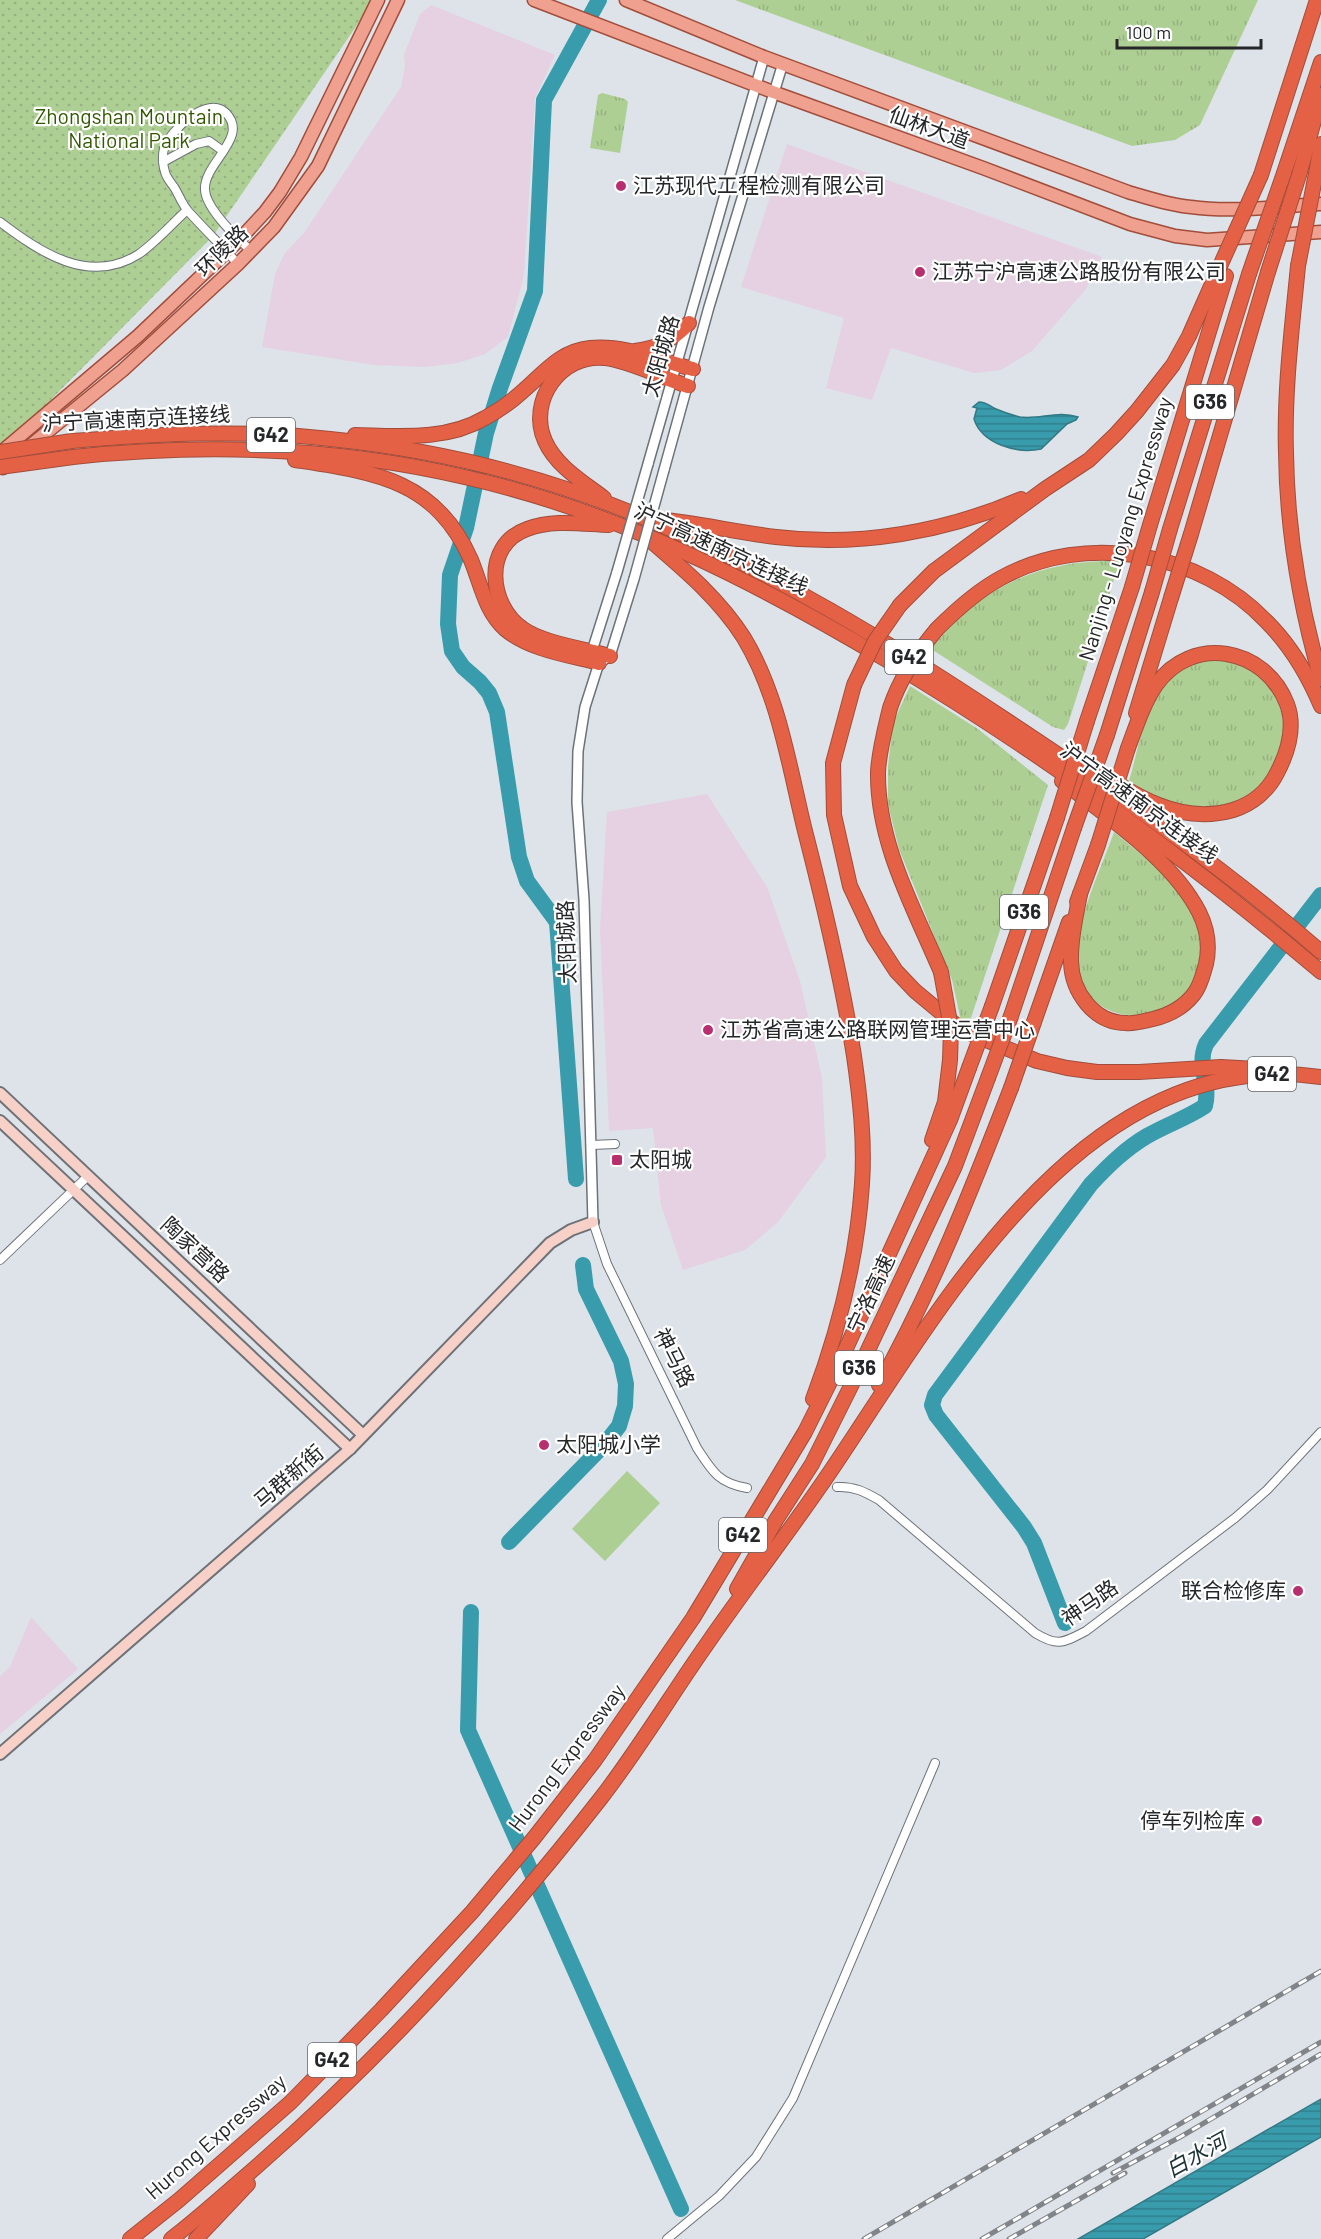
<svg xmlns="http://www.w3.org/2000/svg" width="1321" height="2239" font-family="Barlow,'Noto Sans SC',sans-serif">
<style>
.commercial{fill:#e5d1e1}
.grass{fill:url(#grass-tufts)}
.park{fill:url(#park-dots)}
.garden{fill:#aecf94}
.water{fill:url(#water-rules);stroke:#337985;stroke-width:1.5}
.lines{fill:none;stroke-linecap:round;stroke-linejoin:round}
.river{stroke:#399cad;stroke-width:16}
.minor-casing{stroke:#6d7278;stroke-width:10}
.tertiary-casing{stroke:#6d7278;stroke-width:12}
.secondary-casing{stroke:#6d7278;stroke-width:14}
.primary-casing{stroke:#a24d3b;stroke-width:15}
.motorway-casing{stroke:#a24d3b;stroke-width:16}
.minor{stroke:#fff;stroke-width:8}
.tertiary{stroke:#fff;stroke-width:9}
.secondary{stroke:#f7d0c7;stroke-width:10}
.primary{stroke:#efa08f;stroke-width:12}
.motorway{stroke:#e56145;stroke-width:14}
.rail-casing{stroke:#818589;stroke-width:5}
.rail{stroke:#fff;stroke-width:3;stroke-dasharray:9;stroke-linecap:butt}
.tertiary-bridge-casing{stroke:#6d7278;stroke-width:12;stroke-linecap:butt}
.motorway-bridge-casing{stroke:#a24d3b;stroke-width:16;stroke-linecap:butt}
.tertiary-bridge{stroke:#fff;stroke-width:9}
.motorway-bridge{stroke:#e56145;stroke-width:14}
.poi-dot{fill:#b72f6e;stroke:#fff;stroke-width:2}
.labels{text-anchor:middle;stroke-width:4.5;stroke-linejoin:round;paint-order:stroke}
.shield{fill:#fff;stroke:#666869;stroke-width:1.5}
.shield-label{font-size:20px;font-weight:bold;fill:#252729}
.park-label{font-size:21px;fill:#335900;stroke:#fff}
.street-label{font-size:21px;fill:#252729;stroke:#fff}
.poi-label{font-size:21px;fill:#252729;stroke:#fff;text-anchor:start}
.water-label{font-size:22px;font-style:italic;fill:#1b3236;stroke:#fff}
</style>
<defs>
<pattern id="grass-tufts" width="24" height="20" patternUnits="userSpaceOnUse" patternTransform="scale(1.5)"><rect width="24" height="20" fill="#aecf94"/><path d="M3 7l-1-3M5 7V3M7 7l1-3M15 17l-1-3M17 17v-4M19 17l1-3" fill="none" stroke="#96b280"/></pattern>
<pattern id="park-dots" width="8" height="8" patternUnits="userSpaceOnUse" patternTransform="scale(1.5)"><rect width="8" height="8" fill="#aecf94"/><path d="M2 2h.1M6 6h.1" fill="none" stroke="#96b280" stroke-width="1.8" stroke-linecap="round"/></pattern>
<pattern id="water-rules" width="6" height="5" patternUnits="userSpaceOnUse" patternTransform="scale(1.5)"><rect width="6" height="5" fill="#399cad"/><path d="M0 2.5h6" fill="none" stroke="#307f8d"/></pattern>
</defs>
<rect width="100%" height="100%" fill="#dde3e9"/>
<g class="commercial">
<path d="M431,5l124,50 -20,43 -11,177 -16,62 -23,17 -27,9 -33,4 -51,-2 -112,-18 13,-73 10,-21 19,-20 97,-146 4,-21 -1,-11 16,-41z"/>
<path d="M787,144l315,113 -16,32 -54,62 -31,19 -27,3 -83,-25 -19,52 -46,-12 18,-70 -103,-31z"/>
<path d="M707,794l60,93 33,94 22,97 4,79 -48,65 -33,28 -62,20 -22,-65 -8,-77 -44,3 -9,-202 7,-117z"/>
<path d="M31,1617l47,52 -78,65v-58l10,-9z"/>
</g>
<g class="grass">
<path d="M735,0h523l-58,125 -25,15 -43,6z"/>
<path d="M602,93l23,6 3,3 -8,51 -30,-5 8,-53z"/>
<path d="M1120,561l-52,163 -4,6 -11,-3 -122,-78c50,-63 109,-90 189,-88z"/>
<path d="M1215,658c7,1 16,1 23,3 4,1 8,5 12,7 58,36 35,129 -30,141 -7,1 -16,-1 -23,-1 -7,-1 -16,-1 -23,-3 -16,-5 -30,-15 -45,-24 12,-41 19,-98 64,-118 6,-3 15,-3 22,-5z"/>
<path d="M910,686l68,43 70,56 -79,239 -8,-3 -9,-41 -53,-131 -11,-45v-38l5,-43z"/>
<path d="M1114,832c27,23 60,45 78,76 13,24 12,61 -5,83 -23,27 -69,34 -94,8 -10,-10 -17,-25 -17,-41 0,-38 25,-89 38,-126z"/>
</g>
<path class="park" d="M0,0h374l-161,236 -201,203 -12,5z"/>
<path class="garden" d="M627,1471l33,32 -55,58 -33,-32z"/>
<g class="water">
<path d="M979,402c8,0 10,4 17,7 7,3 16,6 24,8 19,3 38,-7 58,0l-2,3 -9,4 -26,25c-24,5 -59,-5 -67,-30l3,-11 -4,-1z"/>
<path d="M1321,2099v38l-178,102h-65z"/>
</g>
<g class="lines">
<g class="river">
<path d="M576,1179l-19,-257 -30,-41 -8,-24 -22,-145 -8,-19 -9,-11 -17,-15 -11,-16 -4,-27 2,-49 16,-47 20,-95 14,-45 35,-97 9,-191 55,-100"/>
<path d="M509,1542l95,-97 15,-19 6,-20 1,-22 -5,-23 -35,-72 -3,-24"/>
<path d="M471,1612l-3,118 213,479"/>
<path d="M1065,1623l-31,-80 -10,-16 -88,-112 -4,-10 3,-10 156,-211c17,-18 34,-35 56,-48 19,-11 40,-18 58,-30 6,-22 -9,-40 1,-62l115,-149"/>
</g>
<defs>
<g id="minor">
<path d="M163,162l33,-18 13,-3 14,10"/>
<path d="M0,222c40,30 89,64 139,32 17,-12 33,-30 48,-44"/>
<path d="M238,264c-16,-18 -34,-35 -50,-53 -6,-7 -9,-16 -14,-24 -3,-4 -8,-10 -9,-15 -2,-6 -3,-17 -1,-23 5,-18 44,-55 62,-36 24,25 -23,50 -21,77 1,19 32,48 46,61"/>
<path d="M592,1145l23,-1"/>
<path d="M593,1222l14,42 90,184c15,23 21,35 50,40"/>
<path d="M0,1260l88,-84"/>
<path d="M837,1487c17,-1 28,5 42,13l156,133c23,14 28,10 51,-2l149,-113 32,-28 54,-58"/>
<path d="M667,2239l52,-43 37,-39 37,-59 142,-335"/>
</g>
<g id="tertiary">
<path d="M648,464l116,-407"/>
<path d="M664,470l45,-163 74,-244"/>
<path d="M595,656l-3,-5 25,-79"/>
<path d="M593,1222l-9,-322 -7,-98 1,-51 7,-44 14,-44 11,-7 24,-77"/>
</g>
<g id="secondary">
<path d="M0,1093l363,342"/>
<path d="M0,1121l350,328"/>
<path d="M0,1754l350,-305 200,-206 21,-13 22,-8"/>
</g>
<g id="primary">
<path d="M534,0l239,92 210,76 147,56 45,12 32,4 114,-8"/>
<path d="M626,0l138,57 364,135c21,6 41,13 63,15 43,6 87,-1 130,-3"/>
<path d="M0,453l138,-117 101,-96 26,-28 15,-20 21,-35 77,-157"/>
<path d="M3,468l120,-98 115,-106 36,-37 44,-61 80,-166"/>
</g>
<g id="motorway">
<path d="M1317,168l4,-24"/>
<path d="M1300,172l21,-77"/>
<path d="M1284,173l37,-111"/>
<path d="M1261,175l56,-175"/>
<path d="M1298,266c-6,62 -14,125 -12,187 1,76 14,153 35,226"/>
<path d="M635,351c24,-3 37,-11 54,-28"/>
<path d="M355,435c44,1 91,6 130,-17 13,-7 27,-17 38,-27 21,-18 37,-40 67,-43 34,-4 71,13 103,21"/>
<path d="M72,441c86,-7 172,-12 258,-2 109,11 217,38 317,80 127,53 245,125 359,201 109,72 216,146 315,232"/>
<path d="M73,457c133,-14 266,-10 396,21 152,35 289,105 421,184 154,92 294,194 431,310"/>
<path d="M295,460c78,12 141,19 176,100 10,24 14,51 34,69 25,21 63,26 94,34"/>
<path d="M604,498c-21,-16 -48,-32 -59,-57 -18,-40 16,-88 60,-83 23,2 60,21 83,28"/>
<path d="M658,519c39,4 78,13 118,18 83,10 169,-5 245,-38"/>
<path d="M609,525c-27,-1 -56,-6 -82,4 -45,16 -38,77 -4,100 19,14 63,20 87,27"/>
<path d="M1150,525l76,-249"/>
<path d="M1170,529l79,-255"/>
<path d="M1191,534l77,-262"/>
<path d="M652,542c34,29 68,58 92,96 35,58 45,128 61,193 19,74 37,148 49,225 6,42 11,85 8,128 -5,74 -23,146 -49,215"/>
<path d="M900,605l34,-34 111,-82 44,-29 27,-26 21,-23 36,-46 16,-29 27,-61"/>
<path d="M937,629c19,-19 40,-38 64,-51 85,-47 200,-26 266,44 24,24 41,53 54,84"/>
<path d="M854,685l-21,78 1,52 16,71 24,51 22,34 19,20 47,39 75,31 30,7 30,4h42l82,-5 36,2"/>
<path d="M890,708c-5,21 -11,43 -12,64 -1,71 36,136 63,200"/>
<path d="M1136,713l35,-115"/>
<path d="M1087,721l45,-134"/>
<path d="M1107,735l45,-143"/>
<path d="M1072,753c49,32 99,75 161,57 19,-6 35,-19 44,-37 11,-21 19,-45 10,-69 -22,-57 -95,-70 -131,-19 -13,19 -20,42 -28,63"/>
<path d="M1062,781c45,36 110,78 137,131 8,16 11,34 7,52 -3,10 -5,21 -12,30 -11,14 -24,21 -41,25 -9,2 -18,5 -27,4 -32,0 -54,-31 -55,-61 -1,-23 5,-46 9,-68"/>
<path d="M1077,902l21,-57"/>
<path d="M992,1006l65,-188"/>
<path d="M1011,1016l63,-188"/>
<path d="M1034,1022l35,-100"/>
<path d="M932,1140l13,-38 5,-42"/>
<path d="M879,1385c53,-95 93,-196 132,-297"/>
<path d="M737,1589l39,-69 36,-56 39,-78 104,-220 33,-88"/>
<path d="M130,2239l49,-39 112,-98 90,-92 91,-98 62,-74 61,-78 98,-142 112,-186 33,-66 112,-246 19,-52"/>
<path d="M171,2239c29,-22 56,-47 84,-71 127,-111 242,-237 346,-370 38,-49 70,-103 106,-154 40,-58 83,-113 123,-172 112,-165 253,-429 491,-395"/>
<path d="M196,2239l52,-55"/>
</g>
</defs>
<use href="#minor" class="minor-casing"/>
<use href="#tertiary" class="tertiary-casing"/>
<use href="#secondary" class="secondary-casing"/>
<use href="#primary" class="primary-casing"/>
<use href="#motorway" class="motorway-casing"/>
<use href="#minor" class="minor"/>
<use href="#tertiary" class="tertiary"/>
<use href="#secondary" class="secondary"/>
<use href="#primary" class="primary"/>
<use href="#motorway" class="motorway"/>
<defs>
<g id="rail">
<path d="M1113,2173l69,-37 139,-82"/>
<path d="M864,2239l457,-268"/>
<path d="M982,2239l339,-197"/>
<path d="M1009,2239l116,-66"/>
</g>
</defs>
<use href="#rail" class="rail-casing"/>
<use href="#rail" class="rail"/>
<defs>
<g id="tertiary-bridge">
<path d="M617,572l31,-108"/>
<path d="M634,579l30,-109"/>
</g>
<g id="motorway-bridge">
<path d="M1298,266l19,-98"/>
<path d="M1268,272l32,-100"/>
<path d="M1249,274l35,-101"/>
<path d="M1216,275l45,-100"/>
<path d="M0,452l72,-11"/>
<path d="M0,467l73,-10"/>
<path d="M1132,587l18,-62"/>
<path d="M1152,592l18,-63"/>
<path d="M1171,598l20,-64"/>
<path d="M854,685l21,-44 25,-36"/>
<path d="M890,708c10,-30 26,-54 47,-79"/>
<path d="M1057,818l30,-97"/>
<path d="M1074,828l33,-93"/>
<path d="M1098,845l30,-97"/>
<path d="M941,972l10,56 -1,32"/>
<path d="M969,1068l23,-62"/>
<path d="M988,1078l23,-62"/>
<path d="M1011,1088l23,-66"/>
</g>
</defs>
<use href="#tertiary-bridge" class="tertiary-bridge-casing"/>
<use href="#motorway-bridge" class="motorway-bridge-casing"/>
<use href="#tertiary-bridge" class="tertiary-bridge"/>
<use href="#motorway-bridge" class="motorway-bridge"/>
</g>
<g class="poi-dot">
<circle cx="621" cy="186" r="6"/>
<circle cx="920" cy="272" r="6"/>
<circle cx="708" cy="1030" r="6"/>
<rect x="611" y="1154" width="12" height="12" rx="3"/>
<circle cx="544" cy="1445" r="6"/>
<circle cx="1298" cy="1591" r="6"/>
<circle cx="1257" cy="1821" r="6"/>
</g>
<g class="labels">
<g class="shield">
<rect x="1186" y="385" width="48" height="34" rx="4.5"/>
<rect x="247" y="418" width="48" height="34" rx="4.5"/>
<rect x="885" y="640" width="48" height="34" rx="4.5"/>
<rect x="1000" y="895" width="48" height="34" rx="4.5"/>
<rect x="1248" y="1057" width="48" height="34" rx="4.5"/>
<rect x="835" y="1351" width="48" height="34" rx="4.5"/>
<rect x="719" y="1518" width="48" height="34" rx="4.5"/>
<rect x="308" y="2043" width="48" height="34" rx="4.5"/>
</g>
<g class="shield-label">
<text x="1210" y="409">G36</text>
<text x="271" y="442">G42</text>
<text x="909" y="664">G42</text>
<text x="1024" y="919">G36</text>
<text x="1272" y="1081">G42</text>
<text x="859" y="1375">G36</text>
<text x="743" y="1542">G42</text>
<text x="332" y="2067">G42</text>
</g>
<g class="park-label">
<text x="129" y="124">Zhongshan Mountain<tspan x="129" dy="24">National Park</tspan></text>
</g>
<g class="street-label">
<text transform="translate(929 128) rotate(20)" y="7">仙林大道</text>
<text transform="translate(222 251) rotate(-44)" y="7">环陵路</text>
<text transform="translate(661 356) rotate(-74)" y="7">太阳城路</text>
<text transform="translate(136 419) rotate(-3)" y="7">沪宁高速南京连接线</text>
<text transform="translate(1126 529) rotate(-73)" y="7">Nanjing - Luoyang Expressway</text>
<text transform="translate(721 549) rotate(25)" y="7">沪宁高速南京连接线</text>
<text transform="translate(1139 803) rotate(36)" y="7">沪宁高速南京连接线</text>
<text transform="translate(567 942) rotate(-92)" y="7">太阳城路</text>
<text transform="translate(195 1250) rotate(43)" y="7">陶家营路</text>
<text transform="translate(871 1294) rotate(-65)" y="7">宁洛高速</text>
<text transform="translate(674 1358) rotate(63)" y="7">神马路</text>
<text transform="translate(289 1477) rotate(-41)" y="7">马群新街</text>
<text transform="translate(1090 1603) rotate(-35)" y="7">神马路</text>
<text transform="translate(567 1758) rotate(-53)" y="7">Hurong Expressway</text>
<text transform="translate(216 2137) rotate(-41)" y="7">Hurong Expressway</text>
</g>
<g class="poi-label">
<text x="633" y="193">江苏现代工程检测有限公司</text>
<text x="932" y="279">江苏宁沪高速公路股份有限公司</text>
<text x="720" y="1037">江苏省高速公路联网管理运营中心</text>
<text x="629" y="1167">太阳城</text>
<text x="556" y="1452">太阳城小学</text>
<text x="1286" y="1598" text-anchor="end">联合检修库</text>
<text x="1245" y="1828" text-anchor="end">停车列检库</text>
</g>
<g class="water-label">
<text transform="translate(1196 2155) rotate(-29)" y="8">白水河</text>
</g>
</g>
<path d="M1117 39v9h144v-9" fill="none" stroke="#252729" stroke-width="3"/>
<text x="1126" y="39" font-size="18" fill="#252729" stroke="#ffffff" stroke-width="4.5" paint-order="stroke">100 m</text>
</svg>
